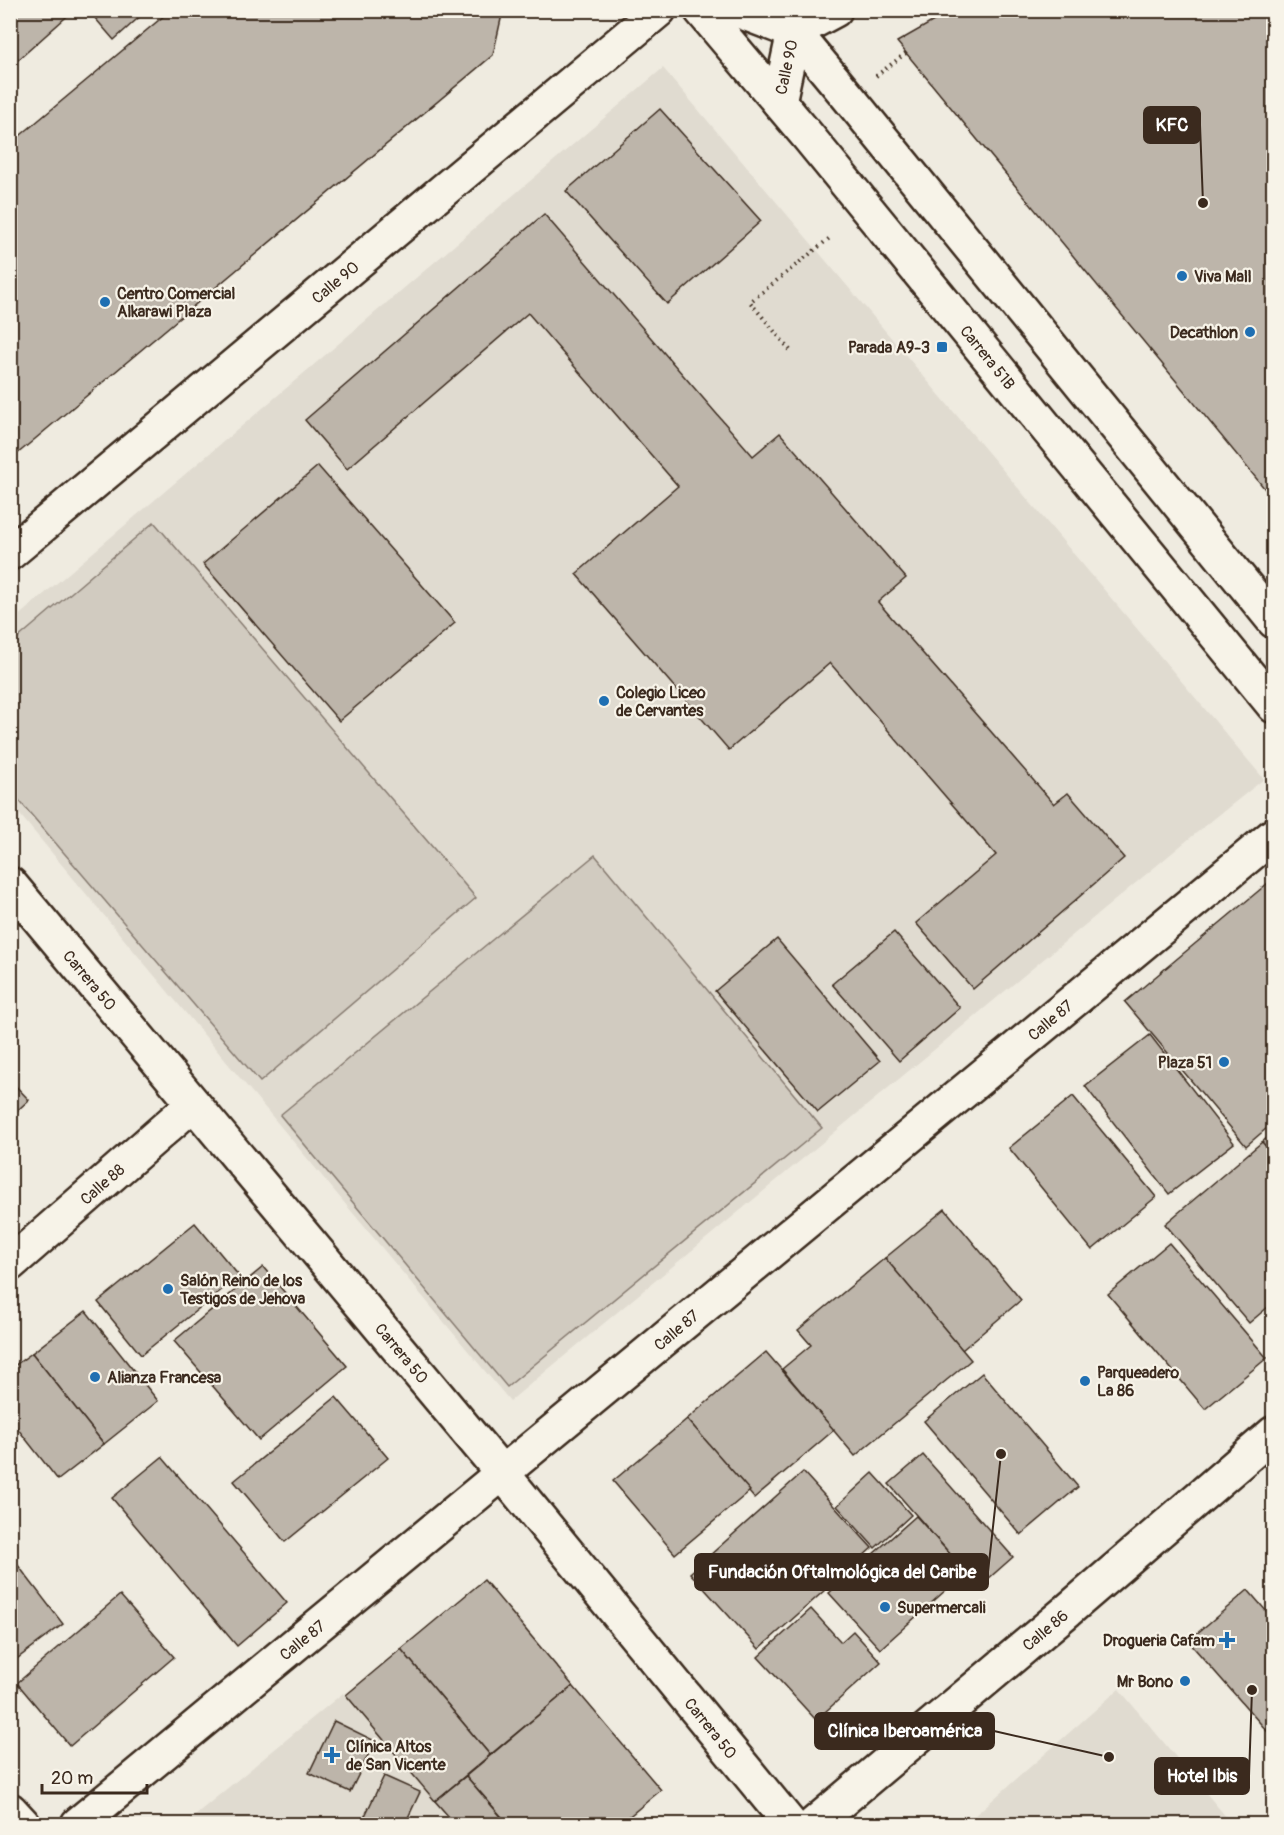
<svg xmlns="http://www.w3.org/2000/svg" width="1284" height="1835" font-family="Pangolin,sans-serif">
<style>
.built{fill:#e0dbd0}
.green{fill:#d1cbc0;stroke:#867a6f;stroke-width:1.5}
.building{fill:#bdb5aa;stroke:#3b2a1e;stroke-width:1.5}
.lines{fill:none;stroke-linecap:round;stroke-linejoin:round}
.minor-casing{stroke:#3b2a1e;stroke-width:38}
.major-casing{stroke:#3b2a1e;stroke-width:38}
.path{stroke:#3b2a1e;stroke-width:4;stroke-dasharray:1.5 4.5;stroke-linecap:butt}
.minor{stroke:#f7f3e8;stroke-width:33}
.major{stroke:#f7f3e8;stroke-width:33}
.poi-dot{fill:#1f6fb2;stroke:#f7f3e8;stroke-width:2}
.labels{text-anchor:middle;stroke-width:4.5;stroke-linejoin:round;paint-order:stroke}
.street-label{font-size:16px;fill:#3b2a1e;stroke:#f7f3e8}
.poi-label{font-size:16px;font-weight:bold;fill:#3b2a1e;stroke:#f7f3e8;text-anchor:start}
.leader{fill:none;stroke:#3b2a1e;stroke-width:2}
.callout-dot{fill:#3b2a1e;stroke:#f7f3e8;stroke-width:2}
.callout{fill:#3b2a1e;stroke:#3b2a1e;stroke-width:2}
.callout-label{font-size:18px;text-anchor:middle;font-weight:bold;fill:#fff}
</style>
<rect width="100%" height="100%" fill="#efebe0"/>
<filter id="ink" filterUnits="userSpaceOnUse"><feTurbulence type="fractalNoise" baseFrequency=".0167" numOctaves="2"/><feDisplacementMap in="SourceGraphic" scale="12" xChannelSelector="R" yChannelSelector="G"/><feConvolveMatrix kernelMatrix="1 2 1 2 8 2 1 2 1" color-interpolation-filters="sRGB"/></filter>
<g filter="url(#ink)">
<g class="built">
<path d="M663,68l601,711 -74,59 -680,563 -499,-597 -1,-181z"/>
<path d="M1119,1689l113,135h-267z"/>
<path d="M343,1693l105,124 -9,7h-255z"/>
</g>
<g class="green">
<path d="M154,522l322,376 -216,184 -249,-291v-147z"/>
<path d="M595,855l227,273 -315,259 -227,-272z"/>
</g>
<g class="building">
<path d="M10,10h64l-56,50 -8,-8z"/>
<path d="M88,10h59l-33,30z"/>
<path d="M171,10h332l-10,45 -483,405v-316z"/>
<path d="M953,10h321v490l-377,-458z"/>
<path d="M660,109l101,112 -94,83 -101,-113z"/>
<path d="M544,214l209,242 27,-23 126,145 -28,24 176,202 14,-11 56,65 -151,131 -57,-66 80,-68 -166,-192 -101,87 -153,-176 102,-88 -150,-173 -181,156 -42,-49z"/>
<path d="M318,466l137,157 -116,98 -136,-157z"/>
<path d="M1274,878v244l-28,24 -121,-144z"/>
<path d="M894,932l66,76 -61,53 -67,-77z"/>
<path d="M777,939l103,122 -62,51 -103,-121z"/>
<path d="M1150,1035l84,108 -65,51 -84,-108z"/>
<path d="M10,1080l19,20 -19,17z"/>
<path d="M1073,1096l83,101 -64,53 -83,-102z"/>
<path d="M1274,1132v24l-12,-14z"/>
<path d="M1262,1142l12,14v146l-25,21 -84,-99z"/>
<path d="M945,1209l76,91 -59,50 -77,-92z"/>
<path d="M195,1223l44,53 -98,79 -43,-53z"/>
<path d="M1169,1243l98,115 -62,51 -97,-115z"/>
<path d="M885,1258l86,102 -116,96 -73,-87 29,-24 -13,-15z"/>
<path d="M263,1267l84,99 -88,74 -85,-99z"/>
<path d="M86,1311l72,90 -54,43 -72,-91z"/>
<path d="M766,1352l68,78 -80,68 -67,-79z"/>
<path d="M32,1353l72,91 -46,36 -48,-61v-50z"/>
<path d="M982,1373l96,114 -57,48 -97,-114z"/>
<path d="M336,1397l52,61 -103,84 -51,-61z"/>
<path d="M687,1419l63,72 -75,63 -62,-73z"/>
<path d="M923,1455l90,102 -34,30 -90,-103z"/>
<path d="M162,1457l125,146 -50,43 -125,-148z"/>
<path d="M803,1472l69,76 -113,101 -69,-76z"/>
<path d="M873,1473l38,42 -36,33 -38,-42z"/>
<path d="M916,1516l50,56 -86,77 -51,-56z"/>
<path d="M17,1564l46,60 -53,40v-95z"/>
<path d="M484,1580l89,106 -83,69 -89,-106z"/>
<path d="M1248,1590l26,30v119l-86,-98z"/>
<path d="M120,1595l54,62 -104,89 -53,-63z"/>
<path d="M811,1609l30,33 12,-11 28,31 -65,58 -58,-63z"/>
<path d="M401,1649l89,106 -55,46 -89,-106z"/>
<path d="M573,1686l88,104 -41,34h-112l-42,-48z"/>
<path d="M334,1721l41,20 -25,51 -41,-19z"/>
<path d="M384,1776l36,16 -15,32h-37l-6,-2z"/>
<path d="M466,1776l37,43 5,5h-68l9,-7 -14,-16z"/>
</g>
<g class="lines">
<defs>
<g id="minor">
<path d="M737,10l57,22 41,-22"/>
<path d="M779,102l15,-70"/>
<path d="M10,553l649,-543"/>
<path d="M10,884l493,590 287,350"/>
<path d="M10,1264l183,-160"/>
<path d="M10,1810l13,14"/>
<path d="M78,1824l1196,-989"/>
<path d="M814,1824l253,-213 207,-178"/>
</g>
<g id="major">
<path d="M701,10l105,124 468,572"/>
<path d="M776,10l73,88 425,523"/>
</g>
</defs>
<use href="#minor" class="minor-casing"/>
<use href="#major" class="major-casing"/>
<g class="path">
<path d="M876,76l30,-23"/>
<path d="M790,350l-40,-48 81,-65"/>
</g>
<use href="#minor" class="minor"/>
<use href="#major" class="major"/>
</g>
</g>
<g class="poi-dot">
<circle cx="1182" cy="276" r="6"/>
<circle cx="105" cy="302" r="6"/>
<circle cx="1250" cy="332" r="6"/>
<rect x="936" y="341" width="12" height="12" rx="3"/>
<circle cx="604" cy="701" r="6"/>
<circle cx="1224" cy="1062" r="6"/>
<circle cx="168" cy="1289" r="6"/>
<circle cx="95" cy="1377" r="6"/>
<circle cx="1085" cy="1381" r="6"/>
<circle cx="885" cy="1607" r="6"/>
<path d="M1224 1631h6v6h6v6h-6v6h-6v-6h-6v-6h6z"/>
<circle cx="1185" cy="1681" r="6"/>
<path d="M329 1746h6v6h6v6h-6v6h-6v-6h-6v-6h6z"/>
</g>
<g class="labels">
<g class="street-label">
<text transform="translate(786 67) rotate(-78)" y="6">Calle 90</text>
<text transform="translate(335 282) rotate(-40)" y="6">Calle 90</text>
<text transform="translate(988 357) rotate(51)" y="6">Carrera 51B</text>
<text transform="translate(90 980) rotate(50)" y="6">Carrera 50</text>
<text transform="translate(1050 1020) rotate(-40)" y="6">Calle 87</text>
<text transform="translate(102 1184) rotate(-41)" y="6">Calle 88</text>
<text transform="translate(676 1330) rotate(-40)" y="6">Calle 87</text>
<text transform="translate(402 1353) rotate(50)" y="6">Carrera 50</text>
<text transform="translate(1045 1630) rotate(-40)" y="6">Calle 86</text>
<text transform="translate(302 1640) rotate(-39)" y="6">Calle 87</text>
<text transform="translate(711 1728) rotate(51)" y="6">Carrera 50</text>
</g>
<g class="poi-label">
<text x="1194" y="282">Viva Mall</text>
<text x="117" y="299">Centro Comercial<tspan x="117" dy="18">Alkarawi Plaza</tspan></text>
<text x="1238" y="338" text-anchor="end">Decathlon</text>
<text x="930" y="353" text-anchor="end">Parada A9-3</text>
<text x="616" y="698">Colegio Liceo<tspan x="616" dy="18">de Cervantes</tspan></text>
<text x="1212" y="1068" text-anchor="end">Plaza 51</text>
<text x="180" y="1286">Salón Reino de los<tspan x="180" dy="18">Testigos de Jehova</tspan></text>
<text x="1097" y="1378">Parqueadero<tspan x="1097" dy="18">La 86</tspan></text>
<text x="107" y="1383">Alianza Francesa</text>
<text x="897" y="1613">Supermercali</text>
<text x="1215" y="1646" text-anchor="end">Drogueria Cafam</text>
<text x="1173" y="1687" text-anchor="end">Mr Bono</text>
<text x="346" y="1752">Clínica Altos<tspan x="346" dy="18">de San Vicente</tspan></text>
</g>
</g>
<path class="leader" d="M1203 203L1200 125M1001 1454L988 1572M1109 1757L994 1731M1252 1690L1249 1776"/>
<g class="callout-dot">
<circle cx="1203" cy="203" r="6"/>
<circle cx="1001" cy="1454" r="6"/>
<circle cx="1109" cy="1757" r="6"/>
<circle cx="1252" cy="1690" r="6"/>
</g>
<g class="callout">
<rect x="1144" y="107" width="56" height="36" rx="6"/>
<rect x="695" y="1554" width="293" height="36" rx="6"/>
<rect x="815" y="1713" width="179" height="36" rx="6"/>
<rect x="1155" y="1758" width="94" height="36" rx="6"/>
</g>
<g class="callout-label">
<text x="1172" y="131">KFC</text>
<text x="842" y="1578">Fundación Oftalmológica del Caribe</text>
<text x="905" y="1737">Clínica Iberoamérica</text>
<text x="1202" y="1782">Hotel Ibis</text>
</g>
<rect width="1284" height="1835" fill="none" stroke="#f7f3e8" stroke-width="36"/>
<rect x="18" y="18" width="1248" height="1799" fill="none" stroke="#3b2a1e" stroke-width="2" filter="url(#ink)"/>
<path d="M42 1784v9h105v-9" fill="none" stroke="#3b2a1e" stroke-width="3"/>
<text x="51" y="1784" font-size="18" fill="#3b2a1e" stroke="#f7f3e8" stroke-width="4.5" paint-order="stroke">20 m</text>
</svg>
